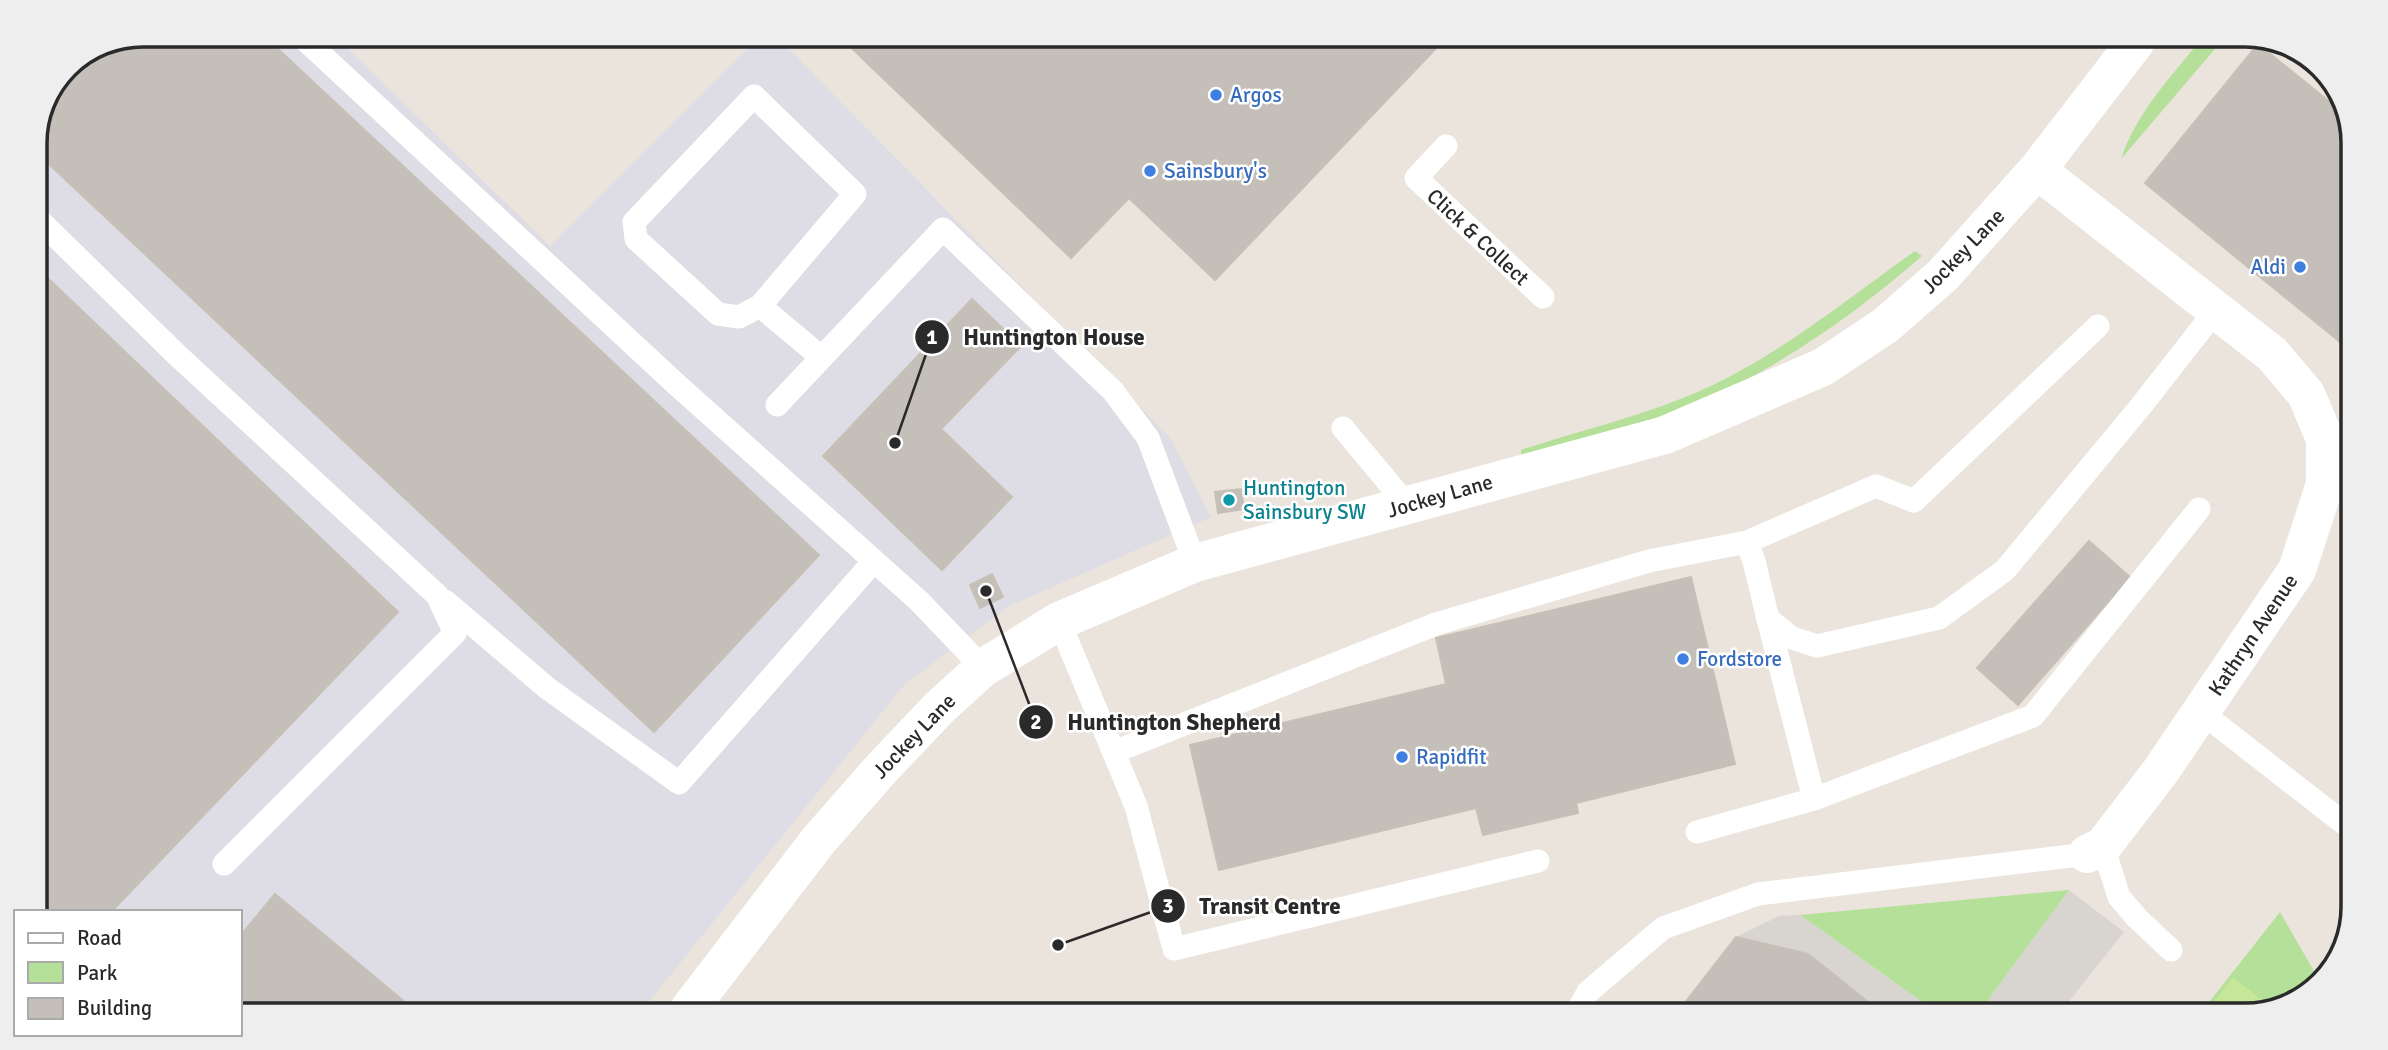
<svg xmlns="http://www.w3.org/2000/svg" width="2388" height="1050" font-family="Signika,sans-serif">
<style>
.industrial{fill:#dedce4}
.green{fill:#b4e09a}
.pitch{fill:#c6e797}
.plaza{fill:#d8d4cf}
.building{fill:#c4bfb8;stroke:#c6c0b6;stroke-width:2}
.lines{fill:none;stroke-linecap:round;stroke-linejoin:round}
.service{stroke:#fff;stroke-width:23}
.minor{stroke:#fff;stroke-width:38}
.tertiary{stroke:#fff;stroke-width:38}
.shop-dot{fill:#3f7fe0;stroke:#fff;stroke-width:2.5}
.culture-dot{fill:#0f9aa8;stroke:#fff;stroke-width:2.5}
.labels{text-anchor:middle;stroke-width:5;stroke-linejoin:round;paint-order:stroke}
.shop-label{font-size:21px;fill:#366cbe;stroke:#fff;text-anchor:start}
.street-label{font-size:21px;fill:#2a2a2a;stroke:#fff}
.culture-label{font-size:21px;fill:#0d838f;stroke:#fff;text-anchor:start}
.rim{fill:none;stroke:#2a2a2a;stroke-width:3.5}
.leader{fill:none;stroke:#2a2a2a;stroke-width:2.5}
.callout-dot{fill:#2a2a2a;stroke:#fff;stroke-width:2.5}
.mark-label{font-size:21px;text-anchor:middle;font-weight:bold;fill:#fff}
.callout-label{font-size:23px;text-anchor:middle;font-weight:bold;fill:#2a2a2a;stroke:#fff;stroke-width:5;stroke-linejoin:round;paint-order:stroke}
</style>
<rect width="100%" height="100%" fill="#ebe4dc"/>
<path class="industrial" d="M143,35l192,1 215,210 209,-209h18l393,401 41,79 -202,89 -105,79 -261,324 -403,-2v-95h-205v-776l32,-70z"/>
<g class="green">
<path d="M2198,43h22l-99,116c15,-45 48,-80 77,-116z"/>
<path d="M1915,251l7,5c-76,66 -161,125 -257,160 -46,17 -95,28 -143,42l-1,-8c67,-22 139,-38 202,-70 69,-35 130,-85 192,-129z"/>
<path d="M2069,890l-91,124h-39l-139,-99z"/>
<path d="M2280,912l39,68 -14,17 -59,18h-47z"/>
</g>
<path class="pitch" d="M2233,977l38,30 -25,8h-42z"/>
<g class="plaza">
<path d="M2069,890l55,42 -65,82h-81z"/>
<path d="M1800,915l139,99h-56l-75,-60 -72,-17 43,-21z"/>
</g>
<g class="building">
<path d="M143,35h120l556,520 -165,177 -619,-581v-15l32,-70z"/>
<path d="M841,38l603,2 -229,240 -86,-82 -58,60z"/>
<path d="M2258,44l88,71 7,21 -2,215 -206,-168z"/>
<path d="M35,266l363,346 -287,300h-76z"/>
<path d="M972,299l49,47 -80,83 71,68 -70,73 -119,-114z"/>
<path d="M1241,489l3,20 -26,4 -3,-21z"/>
<path d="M2089,541l41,36 -112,128 -41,-37z"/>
<path d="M992,574l11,23 -23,11 -10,-23z"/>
<path d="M1691,577l44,187 -159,39 2,10 -95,22 -7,-27 -257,62 -29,-125 256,-61 -10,-46z"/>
<path d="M275,894l137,114 -172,-1v-71z"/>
<path d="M1736,937l72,17 75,60 -206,-1z"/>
</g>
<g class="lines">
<g class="service">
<path d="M301,36l375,348 243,217 64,67"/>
<path d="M754,96l101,98 -95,112 -21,11 -21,-3 -82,-75 -2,-17z"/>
<path d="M1446,146l-30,32 127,119"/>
<path d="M35,216l142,139 260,240 18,38 -231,231"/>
<path d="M760,306l61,51"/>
<path d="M777,405l166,-176 170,162 35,47 47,125"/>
<path d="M1343,428l65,78"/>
<path d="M2325,439l25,1"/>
<path d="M1747,542l129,-56 38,15 184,-175"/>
<path d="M445,601l102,87 132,95 195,-222"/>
<path d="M1059,621l77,185 38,143 364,-88"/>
<path d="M2201,712l145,113"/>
<path d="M1114,752l322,-128 213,-63 98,-19 7,19 14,58 24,19 25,8 122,-28 66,-48 136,-164 75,-96"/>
<path d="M1814,799l219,-83 166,-207"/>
<path d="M1697,832l117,-33 -46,-180"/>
<path d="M2103,846l16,51 18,21 34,32"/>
<path d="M1577,1012l11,-20 75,-64 95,-34 329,-40"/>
</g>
<path class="minor" d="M2037,170l235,184 34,40 19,45v45l-28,86 -137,202 -57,74 -16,8"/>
<path class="tertiary" d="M689,1009l129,-168 64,-73 58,-61 43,-39 76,-47 136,-58 470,-128 158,-68 63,-42 57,-50 94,-105 98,-127"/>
</g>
<g class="shop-dot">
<circle cx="1216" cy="95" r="7"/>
<circle cx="1150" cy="171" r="7"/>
<circle cx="2300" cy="267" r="7"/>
<circle cx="1683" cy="659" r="7"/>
<circle cx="1402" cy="757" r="7"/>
</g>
<circle class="culture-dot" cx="1229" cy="500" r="7"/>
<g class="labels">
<g class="shop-label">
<text x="1230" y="102">Argos</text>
<text x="1164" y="178">Sainsbury's</text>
<text x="2286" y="274" text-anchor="end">Aldi</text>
<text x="1697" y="666">Fordstore</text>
<text x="1416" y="764">Rapidfit</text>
</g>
<g class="street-label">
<text transform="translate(1478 237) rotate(43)" y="7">Click &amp; Collect</text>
<text transform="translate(1963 251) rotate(-46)" y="7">Jockey Lane</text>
<text transform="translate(1440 496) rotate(-16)" y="7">Jockey Lane</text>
<text transform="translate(2253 635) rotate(-56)" y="7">Kathryn Avenue</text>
<text transform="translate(914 736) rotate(-46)" y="7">Jockey Lane</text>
</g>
<g class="culture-label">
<text x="1243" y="495">Huntington<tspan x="1243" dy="24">Sainsbury SW</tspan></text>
</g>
</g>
<path d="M0 0H2388V1050H0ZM143 47H2245A96 96 0 0 1 2341 143V907A96 96 0 0 1 2245 1003H143A96 96 0 0 1 47 907V143A96 96 0 0 1 143 47Z" fill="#eee" fill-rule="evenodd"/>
<path class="rim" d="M143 47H2245A96 96 0 0 1 2341 143V907A96 96 0 0 1 2245 1003H143A96 96 0 0 1 47 907V143A96 96 0 0 1 143 47Z"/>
<path class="leader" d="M895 443L932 337M986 591L1036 722M1058 945L1168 906"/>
<g class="callout-dot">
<circle cx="895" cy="443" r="7"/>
<circle cx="986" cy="591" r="7"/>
<circle cx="1058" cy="945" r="7"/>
<circle cx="932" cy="337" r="18"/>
<circle cx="1036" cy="722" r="18"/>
<circle cx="1168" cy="906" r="18"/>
</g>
<g class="mark-label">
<text x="932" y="344">1</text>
<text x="1036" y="729">2</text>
<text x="1168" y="913">3</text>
</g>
<g class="callout-label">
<text x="1054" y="345">Huntington House</text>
<text x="1174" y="730">Huntington Shepherd</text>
<text x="1270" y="914">Transit Centre</text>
</g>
<rect x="14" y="910" width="228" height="126" fill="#ffffff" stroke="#aaaaaa" stroke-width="2"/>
<rect x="28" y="933" width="35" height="10" fill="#ffffff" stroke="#aaaaaa" stroke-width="2"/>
<text x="77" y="945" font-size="21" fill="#2a2a2a">Road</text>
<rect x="28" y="962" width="35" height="21" fill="#b4e09a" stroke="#aaaaaa" stroke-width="2"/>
<text x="77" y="980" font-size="21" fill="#2a2a2a">Park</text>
<rect x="28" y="998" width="35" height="21" fill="#c4bfb8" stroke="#aaaaaa" stroke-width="2"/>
<text x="77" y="1015" font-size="21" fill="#2a2a2a">Building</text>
</svg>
